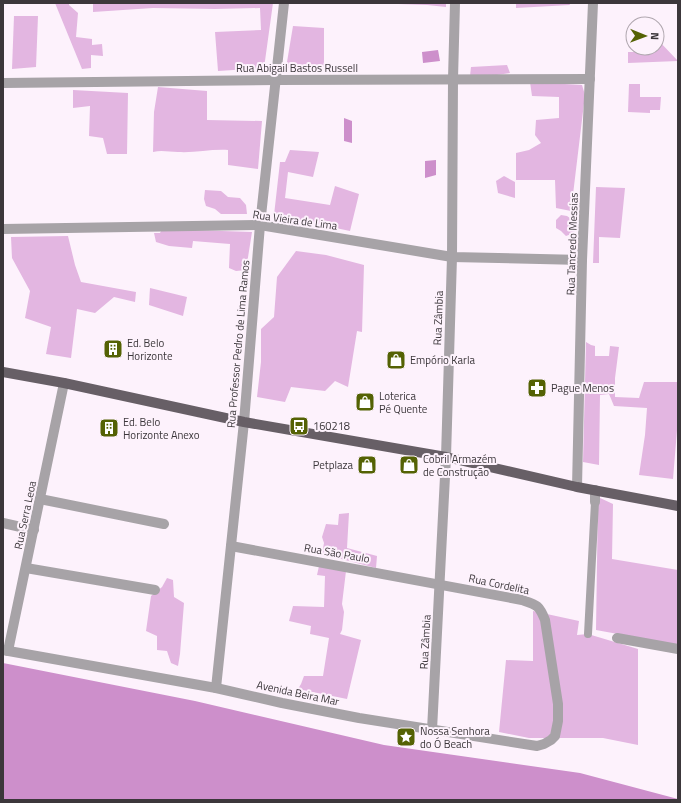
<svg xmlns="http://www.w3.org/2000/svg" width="681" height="803" font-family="'Titillium Web',sans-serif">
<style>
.green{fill:#e3b6e1}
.water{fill:#cd8fcb}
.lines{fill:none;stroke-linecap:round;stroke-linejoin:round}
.service{stroke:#a7a3a7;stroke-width:8}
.minor{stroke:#a7a3a7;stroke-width:10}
.primary{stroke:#675f66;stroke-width:10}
.labels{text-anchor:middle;stroke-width:4;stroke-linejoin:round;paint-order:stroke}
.street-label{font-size:11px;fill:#3c373b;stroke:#fdf2fc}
.poi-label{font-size:11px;fill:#3c373b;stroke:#fdf2fc;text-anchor:start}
</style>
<rect width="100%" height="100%" fill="#fdf2fc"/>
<g class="green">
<path d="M55,3h14v2l9,8 -2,24 16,2v6l10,-1 1,12 -12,-1v13l-9,1z"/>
<path d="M93,3h180l-9,65 -46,3 -3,-39 46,-2 -1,-22 -45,1 -62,-1 -60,4z"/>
<path d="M369,3h77v4l-19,-2z"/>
<path d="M516,3h53l1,2 -54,3z"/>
<path d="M14,16h24l-2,51 -24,2z"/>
<path d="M293,26l31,2v39l-38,1z"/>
<path d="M657,39l21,22 -50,2v-11h6v-4h23z"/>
<path d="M507,65l3,8 -13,2 -27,1 1,-9z"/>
<path d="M530,82l52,3 3,10 -14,116 -15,-3 -1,-28h-39v-27l13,-3 12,-7 -6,-8 1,-15 23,-2v-21l-27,-1z"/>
<path d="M629,84h11v13h21l-1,13h-10v3l-22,-1z"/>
<path d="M158,87l49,4v29l55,1 -4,48 -30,-4v-15c-17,-1 -33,3 -50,2 -9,0 -16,-2 -25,0l1,-40z"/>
<path d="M73,90l55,3 -1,61h-20l-4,-16 -14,-2 1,-30 -17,2z"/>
<path d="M290,150l29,2 -6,25 -25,-5 -3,26 45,7 5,-19 24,8 -9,37 -76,-16 6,-53h5z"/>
<path d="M504,176l11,6v16l-17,-5 -2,-12z"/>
<path d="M596,187l29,1 -5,50 -21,-1v26h-6z"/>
<path d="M205,190l16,1 7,6 12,1 6,7 1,9h-26l-6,-5 -9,-3 -2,-7z"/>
<path d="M561,215l6,1 10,7 -3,10 -8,3 -5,-5 -5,-3v-8z"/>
<path d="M162,229l90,3 -6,38 -10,1 -7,-3 1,-24 -37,-3 -1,7 -23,-2 -13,-4 -2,-9h6z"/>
<path d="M68,236l7,29 6,17 55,10 -1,10 -21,-5 -19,16 -18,-4 -6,49 -25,-4 5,-27 -26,-9 5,-27 -18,-33 -1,-21z"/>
<path d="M296,251l30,4 38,10 -2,67 -5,-1 -9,56 -13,-6 -10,10 -34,-4 -6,15 -28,-5 4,-35v-33l13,-12 3,-40z"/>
<path d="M150,288l37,9 -4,19 -34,-11z"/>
<path d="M586,342l5,3 4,1v10h14l1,-10 9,1 -4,31v19l24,1 5,-16h34v36l-5,61 -34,-4 6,-40 2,-27 -33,-2 -5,-12 -9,1 -1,70 -16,-3z"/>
<path d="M598,497l15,7 -1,55 66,11v75l-82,-15z"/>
<path d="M349,513l-2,35 30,8 -1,12 -54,-14 2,-11 -2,-6 4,-13 12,1 1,-11z"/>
<path d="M319,566l27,5 -4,33 2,8 -2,18 -2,4 21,6 -14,59 -49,-10 3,-5 3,-8h19l6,-38 -19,-4 1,-8 -22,-5 4,-15 31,1 1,-31 -8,-1z"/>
<path d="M167,578l6,2 1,17 10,6 -4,51 -2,12 -7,-3 -4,-12 -10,-1v-14l-11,-5 5,-35 11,-9z"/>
<path d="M533,611l46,10 -2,14 11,-1 50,15v96l-35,-7h-74l-30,-6 7,-72 27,1z"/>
</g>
<g class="water">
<path d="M438,50l2,11 -17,2 -1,-11z"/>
<path d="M344,118l8,3v22l-8,-2z"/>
<path d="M436,160v15l-11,3v-17z"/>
<path d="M3,663l192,38 189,44 196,28 98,26v1h-675z"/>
</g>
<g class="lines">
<path class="service" d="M588,634l7,-132"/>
<g class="minor">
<path d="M3,83l273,-3 314,-1"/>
<path d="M3,229l257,-4 192,32 130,3"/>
<path d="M577,487l5,-227 11,-257"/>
<path d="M595,490v12"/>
<path d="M40,499l124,25"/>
<path d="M3,523l31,7"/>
<path d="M26,568l129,22"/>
<path d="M617,638l61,11"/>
<path d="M3,650l213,38 66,15 77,15 178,28 7,-2 7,-4 4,-4 3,-15v-17l-13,-84c-6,-15 -8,-15 -23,-20l-291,-54"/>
<path d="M8,651l56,-268"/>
<path d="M216,688l28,-266 16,-197 24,-222"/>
<path d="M432,730l14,-273 6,-200 1,-178 2,-76"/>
</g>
<path class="primary" d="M3,372l61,11 180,39 202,35 131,30 101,19"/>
</g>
<defs>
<symbol id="building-square" viewBox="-11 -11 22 22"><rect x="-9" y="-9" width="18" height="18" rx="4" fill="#546204" stroke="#fdf2fc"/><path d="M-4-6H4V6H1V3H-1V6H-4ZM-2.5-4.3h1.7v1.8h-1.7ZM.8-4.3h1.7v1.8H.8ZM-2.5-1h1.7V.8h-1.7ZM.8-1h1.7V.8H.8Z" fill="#fff"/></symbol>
<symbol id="shop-square" viewBox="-11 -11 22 22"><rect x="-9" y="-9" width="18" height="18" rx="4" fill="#546204" stroke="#fdf2fc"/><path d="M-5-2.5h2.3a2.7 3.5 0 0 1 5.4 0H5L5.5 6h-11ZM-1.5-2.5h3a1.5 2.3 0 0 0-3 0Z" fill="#fff"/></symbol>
<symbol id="pharmacy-square" viewBox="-11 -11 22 22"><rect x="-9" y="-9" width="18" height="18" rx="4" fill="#546204" stroke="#fdf2fc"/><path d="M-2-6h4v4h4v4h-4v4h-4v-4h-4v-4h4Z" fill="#fff"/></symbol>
<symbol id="bus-square" viewBox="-11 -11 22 22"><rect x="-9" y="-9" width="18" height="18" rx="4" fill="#546204" stroke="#fdf2fc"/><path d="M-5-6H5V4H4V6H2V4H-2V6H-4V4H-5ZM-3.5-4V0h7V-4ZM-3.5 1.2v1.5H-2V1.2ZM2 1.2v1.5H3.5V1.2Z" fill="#fff"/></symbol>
<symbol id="sight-square" viewBox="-11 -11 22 22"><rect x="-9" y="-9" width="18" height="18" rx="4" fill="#546204" stroke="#fdf2fc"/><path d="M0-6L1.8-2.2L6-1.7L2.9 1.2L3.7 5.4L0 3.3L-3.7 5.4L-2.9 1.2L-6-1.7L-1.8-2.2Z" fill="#fff"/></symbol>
</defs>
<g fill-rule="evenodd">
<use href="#building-square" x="102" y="338" width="22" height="22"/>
<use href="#shop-square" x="385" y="349" width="22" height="22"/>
<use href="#pharmacy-square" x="526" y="377" width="22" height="22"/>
<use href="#shop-square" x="354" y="391" width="22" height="22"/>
<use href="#bus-square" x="288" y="415" width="22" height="22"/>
<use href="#building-square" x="98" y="417" width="22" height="22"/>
<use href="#shop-square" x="356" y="454" width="22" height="22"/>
<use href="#shop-square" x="398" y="454" width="22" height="22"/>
<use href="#sight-square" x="395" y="726" width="22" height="22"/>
</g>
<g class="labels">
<g class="street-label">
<text x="297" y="72">Rua Abigail Bastos Russell</text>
<text transform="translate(295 220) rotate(8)" y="4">Rua Vieira de Lima</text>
<text transform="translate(572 244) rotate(-88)" y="4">Rua Tancredo Messias</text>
<text transform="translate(438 318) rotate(-88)" y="4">Rua Zâmbia</text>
<text transform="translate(238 344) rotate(-85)" y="4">Rua Professor Pedro de Lima Ramos</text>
<text transform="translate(25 515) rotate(-78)" y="4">Rua Serra Leoa</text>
<text transform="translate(337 553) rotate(10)" y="4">Rua São Paulo</text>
<text transform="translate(499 584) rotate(12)" y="4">Rua Cordelita</text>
<text transform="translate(425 642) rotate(-87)" y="4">Rua Zâmbia</text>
<text transform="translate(298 693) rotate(12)" y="4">Avenida Beira Mar</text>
</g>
<g class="poi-label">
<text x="127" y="347">Ed. Belo<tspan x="127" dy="13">Horizonte</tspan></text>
<text x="410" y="364">Empório Karla</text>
<text x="551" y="392">Pague Menos</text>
<text x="379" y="400">Loterica<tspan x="379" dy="13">Pé Quente</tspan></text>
<text x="123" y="426">Ed. Belo<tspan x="123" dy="13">Horizonte Anexo</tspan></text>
<text x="313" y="430">160218</text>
<text x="423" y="463">Cobril Armazém<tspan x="423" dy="13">de Construção</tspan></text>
<text x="353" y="469" text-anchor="end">Petplaza</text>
<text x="420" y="735">Nossa Senhora<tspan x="420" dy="13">do Ó Beach</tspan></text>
</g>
</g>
<rect width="681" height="803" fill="none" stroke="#3c373b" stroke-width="8"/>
<g transform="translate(645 36) rotate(91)"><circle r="19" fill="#fdf2fc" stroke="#b0a7af"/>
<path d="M0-3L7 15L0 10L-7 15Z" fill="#546204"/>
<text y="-6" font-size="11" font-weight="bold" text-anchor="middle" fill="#3c373b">N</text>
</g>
</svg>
